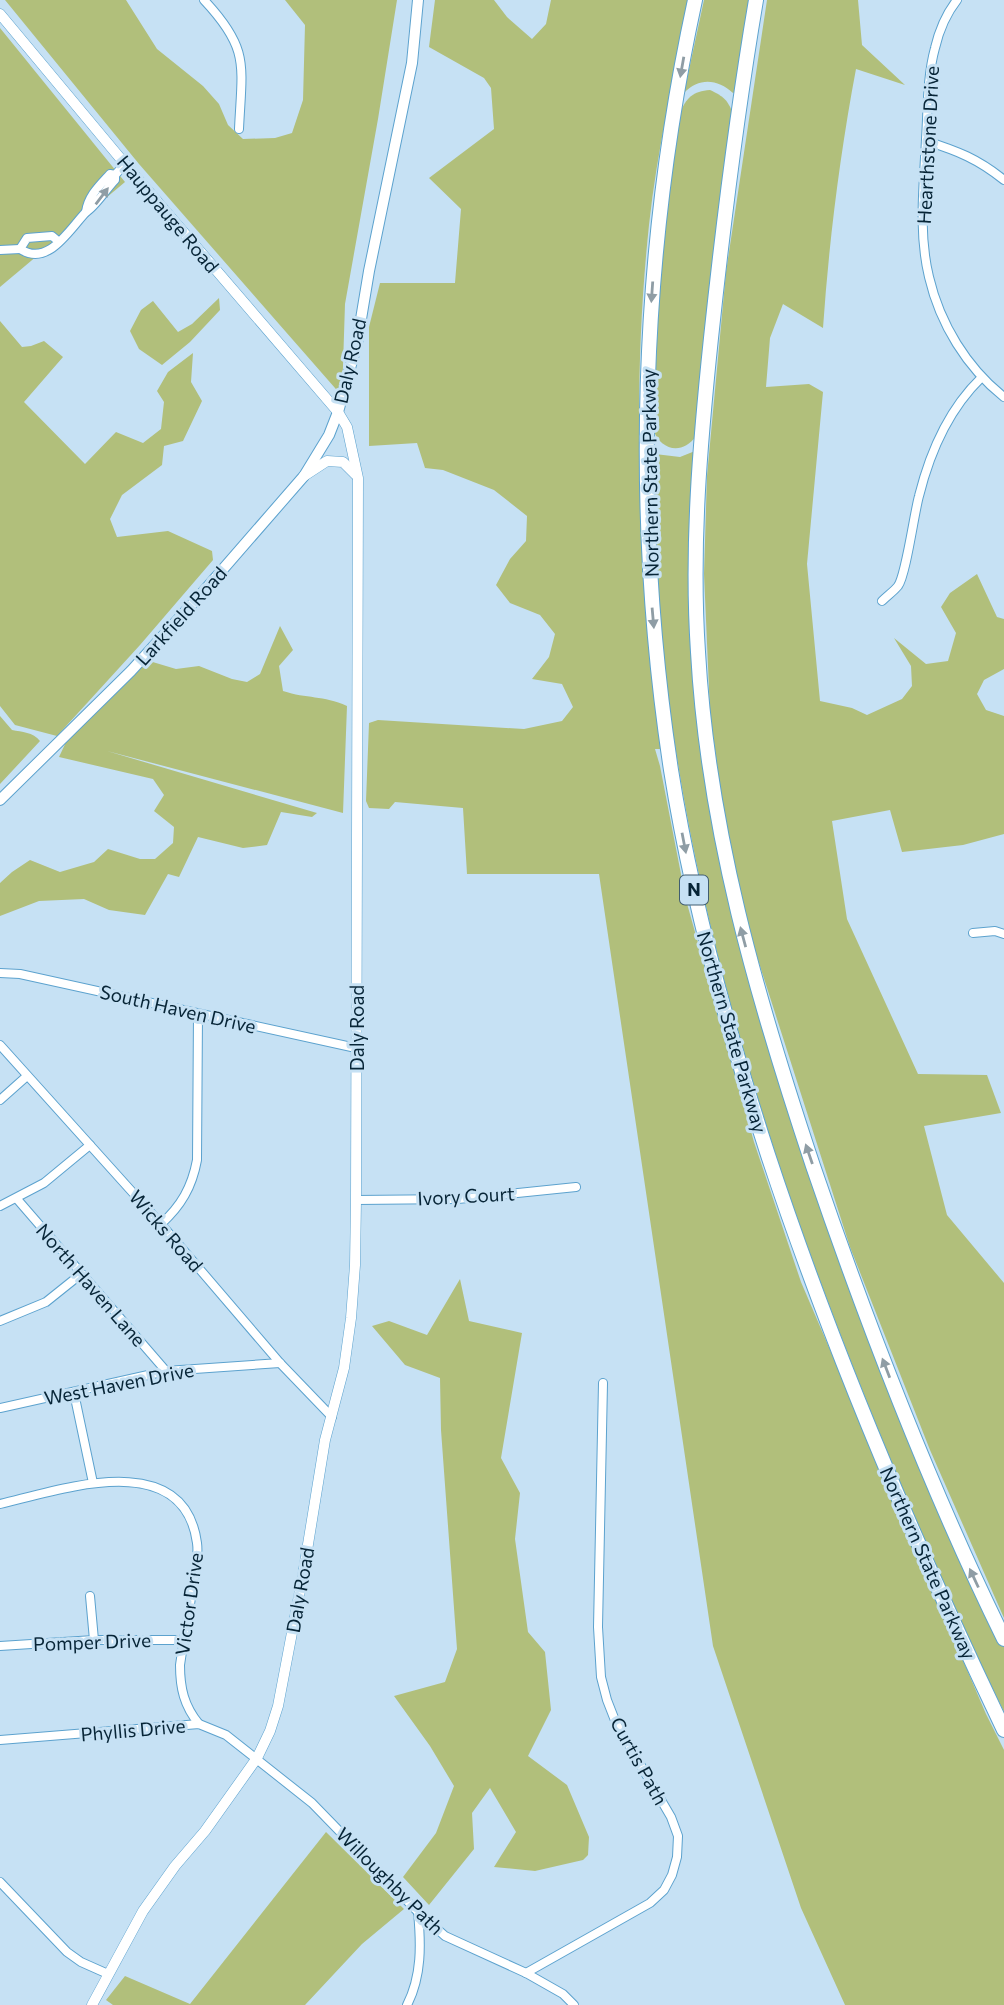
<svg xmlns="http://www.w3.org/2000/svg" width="1004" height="2005" font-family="Commissioner,sans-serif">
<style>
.green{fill:#b1bf7b}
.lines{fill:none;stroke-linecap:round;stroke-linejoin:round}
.minor-casing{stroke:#5ca2ce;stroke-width:10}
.tertiary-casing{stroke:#5ca2ce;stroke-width:11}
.secondary-casing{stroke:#5ca2ce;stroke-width:12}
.motorway-casing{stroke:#5ca2ce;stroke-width:16}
.minor{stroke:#fff;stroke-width:8}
.tertiary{stroke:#fff;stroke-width:10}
.secondary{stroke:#fff;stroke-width:10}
.motorway{stroke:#fff;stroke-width:14}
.oneway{fill:#8f9da5}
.labels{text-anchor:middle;stroke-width:6;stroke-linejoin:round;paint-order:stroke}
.shield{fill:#c6e1f4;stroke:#405d70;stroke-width:2}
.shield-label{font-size:18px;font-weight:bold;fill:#072537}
.street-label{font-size:19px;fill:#072537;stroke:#c6e1f4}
</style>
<rect width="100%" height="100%" fill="#c6e1f4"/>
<g class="green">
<path d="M5,0h121l31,49 46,37 16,18 9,21 15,14 32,-1 17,-5 11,-33 2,-75 -20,-25h112l-19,119 -33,185 -3,92 -203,-232z"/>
<path d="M435,0h59l13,17 25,22 14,-15 5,-24h138c-14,74 -32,150 -40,225 -11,104 -12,203 -7,307 3,73 8,145 20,217h-7l5,17 26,134 68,242 47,140 185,432 18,36v255h-159l-44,-97 -88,-262 -114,-772h-132l-4,-66 -68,-6 -6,7 -20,-1 -3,-7 3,-78 9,-3 146,9 38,-8 11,-14 -11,-23 -30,-5 17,-22 6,-23 -15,-19 -30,-12 -14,-18 14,-26 16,-18 1,-25 -33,-26 -51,-20 -18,-2 -8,-25 -48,3v-119l11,-44h75l6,-74 -32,-31 65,-49 -3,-41 -7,-10 -55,-31z"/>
<path d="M704,0h46l-14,92 -3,1c-15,-14 -34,-16 -49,0z"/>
<path d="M767,0h91l4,45 43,40 -49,-16c-16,85 -27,172 -33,259l-40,-24 -13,34 -4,49 43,-3 14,8 -16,172 13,137 32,7 15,7 35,-16 10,-13 -1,-20 -17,-28 32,26 22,-3 8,-28 -15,-26 9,-14 27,-19 20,43 7,2v50l-20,11 -7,14 9,16 18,6v118l-41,11 -61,7 -12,-42 -58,11 15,98 71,155 69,1 14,38 -77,13 23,89 57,68v335l-74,-168 -80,-203 -106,-331 -21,-107 -13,-97 -6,-138 3,-98 19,-204z"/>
<path d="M0,28l125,154 -125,105z"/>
<path d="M710,90c13,6 18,10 23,24l-37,322c-14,20 -36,14 -43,-7l8,-175 19,-141c6,-15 13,-22 30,-23z"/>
<path d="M219,298l1,12 -30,32 -28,23 -23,-16 -9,-18 11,-21 12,-9 25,31 14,-8z"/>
<path d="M0,321l22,26 9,-1 13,-5 19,16 -39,45 61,62 31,-32 27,11 18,-14 3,-27 -7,-11 11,-19 25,-19 -2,29 11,19 -19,40 -19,5 -2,19 -40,30 -12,24 7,18 51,-6 44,20 1,9 -73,85 -83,91 -42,-11 -15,-19z"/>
<path d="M695,451l4,277 76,332 213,555 16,31v66c-55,-111 -103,-225 -149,-340 -78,-197 -143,-399 -177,-608 -17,-102 -27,-206 -23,-310l25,3z"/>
<path d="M280,626l13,24 -14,16 4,25c24,8 40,4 64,15l-4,107 -236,-62 210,62 -5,4 -31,-5 -14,33 -24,3 -45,-11 -19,40 -11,-3 -23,41 -36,-5 -25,-11 -45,2 -39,15v-33l12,-11 18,-12 30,12 34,-10 14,-13 32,10h15l18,-16 1,-16 -20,-16 10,-16 -11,-16 -94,-22 8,-17 79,-80 30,9 23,-3 33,13 15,3 13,-8z"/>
<path d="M0,716l12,14c10,2 21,2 28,11l-40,43z"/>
<path d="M460,1279l9,42 53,12 -21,125 19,35 -5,46 13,93 17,20 6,58 -23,46 39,29 22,52 -1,18 -5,5 -48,11 -41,-4 22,-35 -26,-44 -18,25 2,36 -45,56 -26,-28 33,-44 18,-47 -24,-40 -36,-50 51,-14 12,-33 -16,-219 -1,-52 -35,-13 -33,-39 17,-5 38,14z"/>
<path d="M326,1832l78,77 -42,35 -57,61h-192l-7,-5 19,-24 65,28z"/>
</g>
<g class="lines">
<defs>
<g id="minor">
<path d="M204,0c46,49 38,65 35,129"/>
<path d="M957,0c-11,14 -18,31 -22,48 -8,29 -7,61 -9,91 -2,45 -8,93 3,138 11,47 38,91 75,120"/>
<path d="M926,141c32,10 52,18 78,39"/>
<path d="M115,175l-5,-1c-10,11 -22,22 -24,38 8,-4 21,-24 29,-32v-5l10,-11"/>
<path d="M58,241l-6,-5 -25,2 -7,11c28,18 48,-18 66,-37"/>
<path d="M0,250l20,-1"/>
<path d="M882,601c5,-5 12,-10 16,-15 8,-11 16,-72 21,-90 11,-44 29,-86 62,-118"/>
<path d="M973,933l22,-2 9,3"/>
<path d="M0,973l20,1 336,74"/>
<path d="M0,1045l161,179 119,139 52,54"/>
<path d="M0,1100l27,-24"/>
<path d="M17,1199l149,172"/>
<path d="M356,1200l102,-1 118,-12"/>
<path d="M0,1206l44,-23 46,-38"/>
<path d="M161,1224c20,-18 31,-37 36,-64l1,-146"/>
<path d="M0,1321l46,-19 35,-28"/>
<path d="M74,1393l19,90"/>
<path d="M0,1408l166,-37 114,-8"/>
<path d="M0,1504c60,-14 184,-58 197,39 2,14 -2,29 -4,42 -4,27 -9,53 -13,80 0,23 4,41 19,59"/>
<path d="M90,1596l4,44"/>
<path d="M0,1646l94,-6h89"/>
<path d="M0,1740l199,-16 27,11 86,68 106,109 27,24 81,37 37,21 11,11"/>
<path d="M0,1882l67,70 14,10 27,12"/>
<path d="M526,1973l124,-70 14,-13 8,-15 5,-18 1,-21 -7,-19 -55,-94 -9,-23 -6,-23 -3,-50 5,-244"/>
<path d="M407,2005c15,-29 14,-61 11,-93"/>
</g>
<g id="tertiary">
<path d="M0,14l125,150 213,248 9,15 11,51 -2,722 -1,65 -4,53 -7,50 -19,72 -22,135 -25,131 -8,25 -13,27 -52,73 -30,35 -32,45 -51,94"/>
<path d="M304,476l23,-15 16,1 13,13"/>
</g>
<path id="secondary" d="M0,800l131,-129 73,-80 100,-115 25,-41 9,-23 19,-69 12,-72 43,-208 6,-63"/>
<g id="motorway">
<path d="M695,0c-55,253 -63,514 -24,770 21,132 56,259 97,385 65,197 146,387 236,575"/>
<path d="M756,0c-19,112 -33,225 -45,338 -11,105 -20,209 -13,314 10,178 59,346 115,514 55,161 116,320 191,473"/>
</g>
</defs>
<use href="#minor" class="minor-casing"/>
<use href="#tertiary" class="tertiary-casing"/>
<use href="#secondary" class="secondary-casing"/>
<use href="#motorway" class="motorway-casing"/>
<use href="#minor" class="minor"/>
<use href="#tertiary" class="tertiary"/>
<use href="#secondary" class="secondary"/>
<use href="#motorway" class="motorway"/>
</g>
<defs><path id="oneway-solid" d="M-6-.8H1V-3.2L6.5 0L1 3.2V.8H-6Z" transform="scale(1.75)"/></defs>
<g class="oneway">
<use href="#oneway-solid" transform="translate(682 67) rotate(100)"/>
<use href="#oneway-solid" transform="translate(102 196) rotate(-53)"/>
<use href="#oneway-solid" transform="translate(652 292) rotate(94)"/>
<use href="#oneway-solid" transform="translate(653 618) rotate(85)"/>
<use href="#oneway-solid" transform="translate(684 843) rotate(79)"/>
<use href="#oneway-solid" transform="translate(743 937) rotate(-105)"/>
<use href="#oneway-solid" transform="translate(809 1154) rotate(-109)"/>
<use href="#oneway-solid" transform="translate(886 1368) rotate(-111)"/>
<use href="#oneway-solid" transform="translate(974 1578) rotate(-115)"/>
</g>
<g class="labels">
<rect class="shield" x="680" y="875.5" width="28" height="29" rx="5"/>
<g class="shield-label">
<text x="694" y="896">N</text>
</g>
<g class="street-label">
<text transform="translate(928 145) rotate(-87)" y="7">Hearthstone Drive</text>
<text transform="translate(168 214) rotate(50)" y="7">Hauppauge Road</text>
<text transform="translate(350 361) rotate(-77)" y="7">Daly Road</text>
<text transform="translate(650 473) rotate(-91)" y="7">Northern State Parkway</text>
<text transform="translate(181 616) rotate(-48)" y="7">Larkfield Road</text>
<text transform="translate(178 1009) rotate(13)" y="7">South Haven Drive</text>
<text transform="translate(357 1028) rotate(-90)" y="7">Daly Road</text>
<text transform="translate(732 1032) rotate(74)" y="7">Northern State Parkway</text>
<text transform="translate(466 1196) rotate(-3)" y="7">Ivory Court</text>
<text transform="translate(166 1231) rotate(49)" y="7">Wicks Road</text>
<text transform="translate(91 1285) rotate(49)" y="7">North Haven Lane</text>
<text transform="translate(119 1384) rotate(-11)" y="7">West Haven Drive</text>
<text transform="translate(928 1563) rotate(66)" y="7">Northern State Parkway</text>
<text transform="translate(300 1590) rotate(-80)" y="7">Daly Road</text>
<text transform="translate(189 1604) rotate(-82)" y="7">Victor Drive</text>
<text transform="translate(92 1642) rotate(-2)" y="7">Pomper Drive</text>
<text transform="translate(133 1730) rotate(-5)" y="7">Phyllis Drive</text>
<text transform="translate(639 1761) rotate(61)" y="7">Curtis Path</text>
<text transform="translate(390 1881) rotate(45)" y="7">Willoughby Path</text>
</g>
</g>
</svg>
